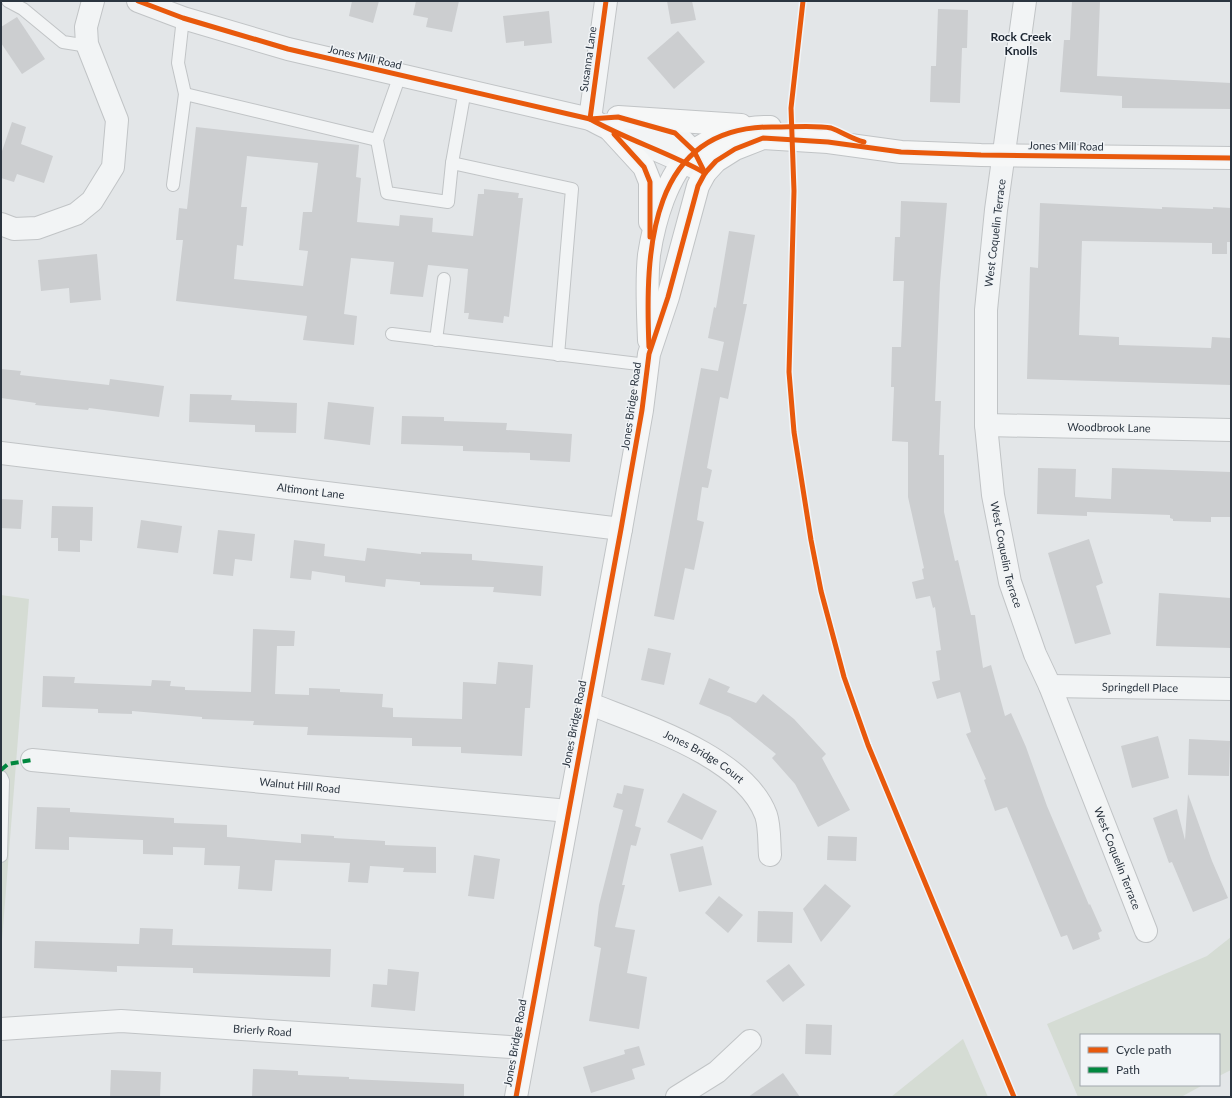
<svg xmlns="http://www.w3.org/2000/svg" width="1232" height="1098" font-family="Lato,sans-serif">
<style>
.green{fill:#d5dcd4}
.building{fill:#ccced0;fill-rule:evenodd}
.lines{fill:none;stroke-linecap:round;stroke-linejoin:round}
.service-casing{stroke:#c1c4c6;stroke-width:14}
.minor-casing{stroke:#c1c4c6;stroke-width:24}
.tertiary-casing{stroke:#c1c4c6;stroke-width:24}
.secondary-casing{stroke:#c1c4c6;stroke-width:24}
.service{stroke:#f2f4f5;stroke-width:12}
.minor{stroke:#f2f4f5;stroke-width:22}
.tertiary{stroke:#f2f4f5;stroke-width:22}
.secondary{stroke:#f6f7f7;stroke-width:22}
.quiet{stroke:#00873e;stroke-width:4;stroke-dasharray:8 4;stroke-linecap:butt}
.cycleway-casing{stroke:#f1f4f7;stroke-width:8}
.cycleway{stroke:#e8590c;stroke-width:5}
.labels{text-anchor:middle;stroke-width:3;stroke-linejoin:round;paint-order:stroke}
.street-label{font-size:11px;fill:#2b3540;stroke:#f1f4f7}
.neighbourhood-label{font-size:12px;font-weight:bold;fill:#1d2631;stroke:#f1f4f7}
</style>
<rect width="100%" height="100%" fill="#e3e6e8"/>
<g class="green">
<path d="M1,595l28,4 -28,354z"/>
<path d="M1231,937v133l-12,6v-41h-138v50h122l-22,12h-103l-31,-73 160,-68z"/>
<path d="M963,1039l25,58h-97z"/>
</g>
<g class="building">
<path d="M352,1h27l-6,22 -24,-7z"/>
<path d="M416,1h43l-7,31 -26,-5 2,-9 -15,-3z"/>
<path d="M667,1h25l4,19 -25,4z"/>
<path d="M1072,1h28l-3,75 134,7v26l-109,-1v-12l-62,-4 4,-52h6z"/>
<path d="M938,9l30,1 -1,38h-5l-2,55 -30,-1 1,-36h5z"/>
<path d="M549,11l3,32 -28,3v-5l-18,2 -3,-27z"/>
<path d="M17,17l28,42 -23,15 -21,-31v-16z"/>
<path d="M678,31l27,31 -31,27 -27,-31z"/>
<path d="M12,122l14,5 -5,17 32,12 -9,27 -27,-9 -3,8 -13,-4v-24z"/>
<path d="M196,127l163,18 -3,32 5,1 -4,44 42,4 1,-11 33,3 -1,14 41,4 5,-42h6v-5l35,4 -1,5h5l-14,119 -5,-1 -1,7 -35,-4 1,-6h-5l4,-44 -40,-4 -5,32 -33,-3 4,-32 -43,-4 -7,56 13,2 -3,29 -51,-5 4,-24 -131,-15 7,-61h-7l3,-32 8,1zM247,156l71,7 -6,49h-9l-4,38 9,1 -5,35 -69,-7 3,-34 6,1 4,-39h-6z"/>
<path d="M901,201l46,2 -7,80 -5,118h6l-2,54h5v57l11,49 3,-1 13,55h4l8,53 8,-3 14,51 6,-3 15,34 21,59 42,99 1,-1 12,27 -4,2 2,6 -27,11 -6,-15 -6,2 -54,-130 -12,4 -11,-31 2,-1 -20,-45 5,-2 -11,-40 -23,7 -5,-17 8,-2 -4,-29 5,-1 -6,-43 -2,1 -3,-12 -14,3 -4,-17 12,-3 -2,-10 2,-1 -16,-71v-55l-16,-1 2,-54h-3l1,-40h9l3,-66h-11l2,-44h5z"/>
<path d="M1040,203l122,6v-2l51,2v-2l18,1v34h-4v12h-15v-11l-130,-2 -3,94 40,2v8l92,3 1,-11 19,1v47l-204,-6 3,-112 8,1z"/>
<path d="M729,231l26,4 -12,69h4l-19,95 -8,-2 -13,71 5,2 -4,18 -6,-1 -5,33 7,2 -10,48 -9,-2 -11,52 -20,-4 47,-248 17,3 6,-29 -16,-4 6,-31 2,1z"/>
<path d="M97,254l4,46 -31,3 -1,-15 -28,3 -3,-31z"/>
<path d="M1,369l20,2 -1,4 89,10 1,-6 54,7 -5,31 -70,-9 -1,2 -53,-5 1,-2 -35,-5z"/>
<path d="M190,394l42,1 -1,5 66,3 -1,30 -41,-1v-7l-66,-3z"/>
<path d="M328,402l46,5 -4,38 -46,-6z"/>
<path d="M402,416l42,1v4l63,2 -1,7 66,4 -2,28 -40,-2v-7l-67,-2v-5l-62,-2z"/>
<path d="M1038,468l38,1 -1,28 36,2 1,-31 119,4v45h-20v5l-38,-1v-2l-3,-1v-3l-83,-3v4l-50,-2z"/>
<path d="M1,499l22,1 -2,29 -20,-1z"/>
<path d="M52,506l41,1 -1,34 -12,-1v12l-22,-1v-13h-7z"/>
<path d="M141,520l41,6 -4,27 -41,-5z"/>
<path d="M218,530l37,4 -3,27 -17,-2 -2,17 -20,-2z"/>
<path d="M1089,539l14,44 -7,3 15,48 -36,10 -27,-91z"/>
<path d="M294,540l31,4 -1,12 41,5 2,-13 54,6v-2l51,2v6l71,6 -2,30 -48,-4 1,-5 -74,-2v-3l-34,-3 -1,8 -40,-5v-6l-33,-5 -1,9 -21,-2z"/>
<path d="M1159,593l72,5v50l-75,-2z"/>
<path d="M253,629l42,2 -1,15h-17l-2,48 34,1v-7l31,1v3l43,2 -1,13 11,1v9l69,2 1,-37 33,2 2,-22 35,3 -3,43h-5l-3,48 -61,-3v-6l-49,-1v-8l-105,-3 1,-8 -55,-2 1,-4 -52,-2v-2l-70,-6v3l-34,-1v-4l-56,-2 1,-31 32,1 -1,6 77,3 1,-6 19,1 -1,5 15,1v3l66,2z"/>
<path d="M648,648l23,5 -7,32 -23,-5z"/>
<path d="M709,678l21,9 -3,5 29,11 7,-9 31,25 32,35 -4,4 28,52 -32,17 -23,-43 -23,-26 4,-4 -46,-37 -31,-13z"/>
<path d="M1158,736l11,42 -37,10 -11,-42z"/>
<path d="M1189,739l41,2 -1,35 -41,-1z"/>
<path d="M624,785l20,4 -9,37 6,2 -5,18 -5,-1 -9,40h3l-10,42 20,3 -8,43 20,4 -8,52 -50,-8 12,-73 -7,-2 5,-41 24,-95 -10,-3 4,-14 5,1z"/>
<path d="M683,793l34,18 -15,29 -35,-18z"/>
<path d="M1188,794l24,67 16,37 -35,14 -21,-50 -3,1 -16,-45 24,-9 8,31z"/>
<path d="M37,807l33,1v4l104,6v5l53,2v12l74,6v-9l33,2v2l51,3v4l51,2v26l-33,-1 1,-4 -34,-2 -2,17 -20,-1 2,-19 -75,-3 -3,31 -34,-2 2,-23 -36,-1 1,-17 -32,-1v8l-30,-1v-14l-74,-3v13l-34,-1z"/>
<path d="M828,836l29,1 -1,24 -29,-1z"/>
<path d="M703,846l9,39 -33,7 -9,-38z"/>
<path d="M474,855l26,4 -6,40 -26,-3z"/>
<path d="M825,884l26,22 -30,36 -18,-33z"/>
<path d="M719,896l24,19 -15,18 -23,-20z"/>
<path d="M758,911l35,1 -1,31 -35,-1z"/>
<path d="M140,928l33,1 -1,16 159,4 -1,28 -137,-4v-5l-76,-2v6l-83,-4 1,-27 104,3z"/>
<path d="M789,964l16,21 -22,17 -17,-21z"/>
<path d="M388,969l31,3 -4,39 -44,-4 2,-23 14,1z"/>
<path d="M806,1024l26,1 -1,30 -26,-1z"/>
<path d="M639,1046l6,19 -13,4 3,10 -44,14 -8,-26 42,-13 -1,-4z"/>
<path d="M253,1069l45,2v4l51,2v2l115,5v13h-212z"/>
<path d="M111,1070l50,2 -1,25h-50z"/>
<path d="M783,1073l17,24h-52z"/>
</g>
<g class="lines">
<defs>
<g id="service">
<path d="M8,1l15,8 40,33 25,4"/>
<path d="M183,18l-5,45 7,31"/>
<path d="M400,75l-23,65 10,53 61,9 4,-39 120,26 -14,166"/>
<path d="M452,163l13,-73"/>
<path d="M173,185l12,-91 192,46"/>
<path d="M392,334l255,31"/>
<path d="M436,340l8,-61"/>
<path d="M1,777l2,4 -2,75"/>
</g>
<g id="minor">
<path id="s1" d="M1025,1l-29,209 -10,100v115l7,70 17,87 25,72 15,32 96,245"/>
<path d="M590,119l16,-118"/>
<path d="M1,224l13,5 23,-1 39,-14 16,-13 21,-34 4,-47 -30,-76 -1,-17 7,-26"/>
<path id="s2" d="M986,425l245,5"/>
<path id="s3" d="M1,453l620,76"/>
<path id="s4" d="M1050,686l181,3"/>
<path id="s5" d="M588,703c54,22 156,53 178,112 4,12 3,28 4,40"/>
<path id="s6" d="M32,760l536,51"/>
<path id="s7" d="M1,1029l120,-8 403,27"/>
<path d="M677,1097l40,-25 33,-31"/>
</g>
<g id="tertiary">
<path d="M138,1l45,17 105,31 302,70c37,21 78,33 115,54"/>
<path d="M639,123c36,10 45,11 64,46"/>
</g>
<g id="secondary">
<path d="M618,117l123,8"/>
<path d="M611,131l33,36 6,15v40"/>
<path d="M649,340c-1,-28 -3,-58 0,-85 5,-33 18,-81 44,-103 19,-16 52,-26 77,-25"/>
<path d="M516,1097l105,-568 21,-119 7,-56 19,-57 30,-111 7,-13 11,-12 19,-12 28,-11 65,4 73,10 80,3 250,3"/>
</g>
</defs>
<use href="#service" class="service-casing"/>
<use href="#minor" class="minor-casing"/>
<use href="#tertiary" class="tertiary-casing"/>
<use href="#secondary" class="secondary-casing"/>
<use href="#service" class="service"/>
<use href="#minor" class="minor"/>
<use href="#tertiary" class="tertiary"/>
<use href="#secondary" class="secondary"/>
<path class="quiet" d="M1,770l7,-6 24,-4"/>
<defs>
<g id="cycleway">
<path d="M138,1l45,17 105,31 302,70c37,21 78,33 115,54"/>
<path d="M803,1l-12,107 3,83 -5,181 5,60 17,108 10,51 23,86 24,68 146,352"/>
<path d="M590,119l28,-2 57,16 19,18 11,22"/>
<path d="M590,119l16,-118"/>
<path d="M614,134l30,33 6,15v55"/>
<path d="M649,347c-4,-95 -1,-223 127,-220 14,0 42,-2 55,1 11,4 21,11 33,14"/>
<path d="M516,1097l105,-568 21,-119 7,-56 19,-57 30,-111 7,-13 11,-12 19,-12 28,-11 65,4 73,10 80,3 250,3"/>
</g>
</defs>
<use href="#cycleway" class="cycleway-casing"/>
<use href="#cycleway" class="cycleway"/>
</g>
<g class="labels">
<g class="street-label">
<text transform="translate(365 57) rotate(13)" y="4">Jones Mill Road</text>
<text transform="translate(588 59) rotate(-82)" y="4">Susanna Lane</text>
<text transform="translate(1066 146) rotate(1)" y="4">Jones Mill Road</text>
<text transform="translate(995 233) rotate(-83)" y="4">West Coquelin Terrace</text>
<text transform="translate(631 406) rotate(-82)" y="4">Jones Bridge Road</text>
<text dy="4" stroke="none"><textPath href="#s2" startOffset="123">Woodbrook Lane</textPath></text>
<text dy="4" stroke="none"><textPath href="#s3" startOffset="312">Altimont Lane</textPath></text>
<text dy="4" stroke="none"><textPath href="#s1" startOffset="558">West Coquelin Terrace</textPath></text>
<text dy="4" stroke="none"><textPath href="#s4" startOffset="90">Springdell Place</textPath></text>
<text transform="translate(574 724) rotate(-79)" y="4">Jones Bridge Road</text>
<text dy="4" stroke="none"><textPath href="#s5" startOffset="128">Jones Bridge Court</textPath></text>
<text dy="4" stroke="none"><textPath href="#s6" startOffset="269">Walnut Hill Road</textPath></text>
<text dy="4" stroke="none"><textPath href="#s1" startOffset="882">West Coquelin Terrace</textPath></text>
<text dy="4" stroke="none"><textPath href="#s7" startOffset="262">Brierly Road</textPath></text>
<text transform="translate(515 1043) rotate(-80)" y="4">Jones Bridge Road</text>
</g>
<g class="neighbourhood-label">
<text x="1021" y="41">Rock Creek<tspan x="1021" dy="14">Knolls</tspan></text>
</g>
</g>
<rect width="1232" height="1098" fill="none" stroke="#2b3540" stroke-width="4"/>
<rect x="1080" y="1034" width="140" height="52" fill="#f1f4f7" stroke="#a2a8ae"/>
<rect x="1088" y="1047" width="20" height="6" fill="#e8590c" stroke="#a2a8ae"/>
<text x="1116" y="1054" font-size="12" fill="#2b3540">Cycle path</text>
<rect x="1088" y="1067" width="20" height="6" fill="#00873e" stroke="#a2a8ae"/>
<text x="1116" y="1074" font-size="12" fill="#2b3540">Path</text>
</svg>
